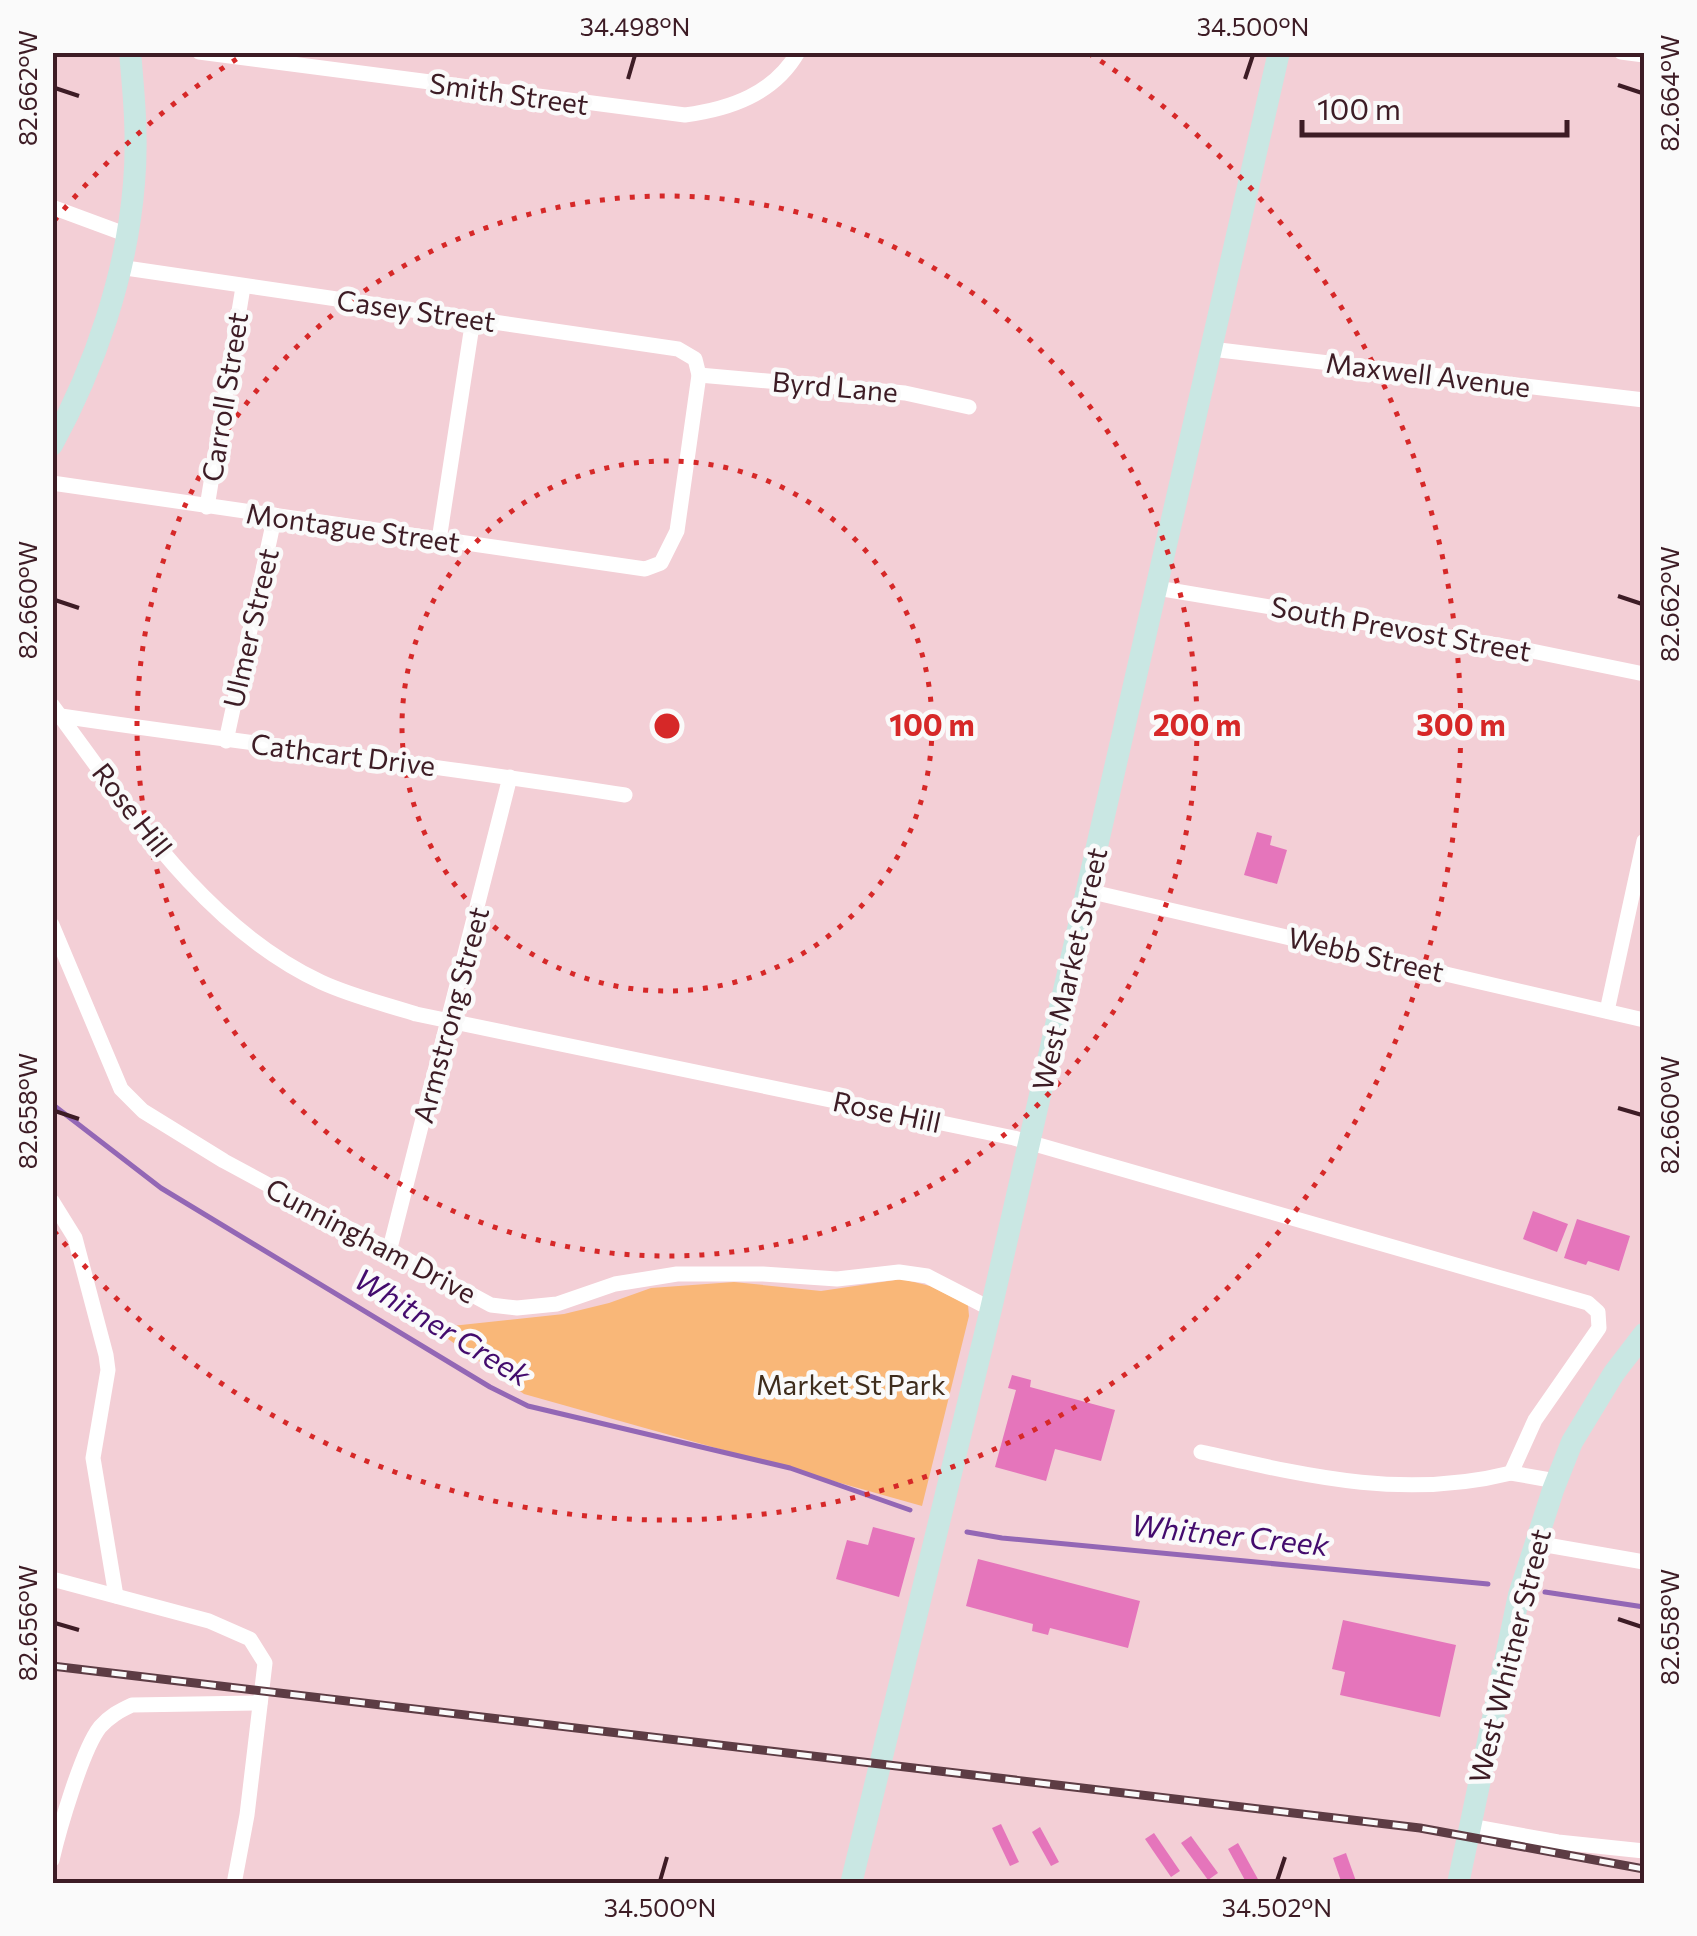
<svg xmlns="http://www.w3.org/2000/svg" width="1697" height="1936" font-family="Commissioner,sans-serif">
<style>
.green{fill:#f9b778}
.lines{fill:none;stroke-linecap:round;stroke-linejoin:round}
.stream{stroke:#9367b5;stroke-width:5}
.building{fill:#e575bb}
.street{stroke:#fff;stroke-width:15}
.secondary{stroke:#c9e7e3;stroke-width:22}
.rail-casing{stroke:#5d3c44;stroke-width:9}
.rail{stroke:#fafafa;stroke-width:5;stroke-dasharray:15;stroke-linecap:butt}
.ticks{fill:none;stroke:#3d1c25;stroke-width:4}
.ring{fill:none;stroke:#d62828;stroke-width:5;stroke-dasharray:5 10}
.labels{text-anchor:middle;stroke-width:9;stroke-linejoin:round;paint-order:stroke}
.street-label{font-size:28px;fill:#3d1c25;stroke:#fafafa}
.park-label{font-size:28px;fill:#3f2d1d;stroke:#fafafa}
.water-label{font-size:30px;font-style:italic;fill:#430b6d;stroke:#fafafa}
.centre{fill:#d62828;stroke:#fafafa;stroke-width:5}
.ring-label{font-size:30px;text-anchor:middle;font-weight:bold;fill:#d62828;stroke:#fafafa;stroke-width:9;stroke-linejoin:round;paint-order:stroke}
.neatline{fill:none;stroke:#3d1c25;stroke-width:4}
.ticks-label{font-size:25px;text-anchor:middle;fill:#3d1c25}
</style>
<rect width="100%" height="100%" fill="#f3cfd6"/>
<path class="green" d="M902,1279l28,7 38,19 1,11 -47,190 -398,-112 -91,-66 131,-14 45,-11 42,-15 83,-6 87,9z"/>
<g class="lines">
<g class="stream">
<path d="M52,1104l109,84 329,199 38,19 262,62 120,42"/>
<path d="M967,1532l35,6 486,46"/>
<path d="M1545,1592l99,15"/>
</g>
</g>
<g class="building">
<path d="M1257,832l15,4 -2,9 17,5 -10,34 -33,-9z"/>
<path d="M1533,1211l35,13 -11,28 -34,-13z"/>
<path d="M1577,1219l53,17 -11,35 -31,-10 -2,4 -22,-7z"/>
<path d="M1012,1375l19,5 -1,7 85,23 -14,51 -46,-12 -9,32 -51,-14 21,-77 -8,-2z"/>
<path d="M873,1527l42,11 -16,59 -63,-18 11,-39 21,5z"/>
<path d="M978,1559l162,42 -12,47 -78,-20 -2,7 -16,-4 1,-7 -67,-18z"/>
<path d="M1343,1620l113,25 -16,72 -100,-22 5,-23 -13,-3z"/>
<path d="M1001,1824l18,38 -9,4 -18,-38z"/>
<path d="M1040,1827l19,35 -8,4 -19,-34z"/>
<path d="M1154,1833l26,38 -9,6 -26,-38z"/>
<path d="M1191,1836l27,37 -10,7 -27,-37z"/>
<path d="M1238,1843l21,38 -4,3h-8l-19,-35z"/>
<path d="M1346,1853l11,31h-15l-9,-26z"/>
</g>
<g class="lines">
<g class="street">
<path d="M199,52l486,63c45,-6 89,-21 113,-63"/>
<path d="M1621,52l23,3"/>
<path d="M52,207l73,27"/>
<path d="M1211,349l433,51"/>
<path d="M699,375l206,18 64,14"/>
<path d="M52,483l593,86 16,-6 16,-32 22,-156 -4,-16 -17,-10 -559,-82"/>
<path d="M207,507l36,-220"/>
<path d="M439,540l34,-221"/>
<path d="M1157,588l370,62 117,24"/>
<path d="M52,705c76,102 150,221 269,277 30,14 64,22 95,32l598,124 574,165 10,9 1,16 -64,92 -24,53 45,8"/>
<path d="M61,716c188,28 376,49 564,79"/>
<path d="M226,741l49,-226"/>
<path d="M1088,891l556,129"/>
<path d="M52,925l69,164 22,22 81,50 267,144 26,3 40,-4 58,-20 62,-10h86l74,5 62,-7 28,4 64,33"/>
<path d="M1607,1011l37,-170"/>
<path d="M52,1201l23,37 31,117 2,15 -15,88 23,138"/>
<path d="M389,1252l121,-475"/>
<path d="M1201,1452c106,24 203,48 310,21"/>
<path d="M1535,1543l109,19"/>
<path d="M52,1579l157,42 41,18 15,24 -18,152 -13,69"/>
<path d="M1470,1826l88,16 86,9"/>
<path d="M52,1860c7,-30 30,-110 48,-133 10,-11 19,-16 32,-22l128,-2"/>
</g>
<g class="secondary">
<path d="M52,445c43,-78 75,-172 82,-262 4,-44 0,-87 -4,-131"/>
<path d="M851,1884l140,-575 288,-1257"/>
<path d="M1458,1884l61,-289 34,-105 19,-48 42,-69 30,-39"/>
</g>
<defs>
<path id="rail" d="M52,1666l1368,162 224,41"/>
</defs>
<use href="#rail" class="rail-casing"/>
<use href="#rail" class="rail"/>
</g>
<path class="ticks" d="M628,79l7,-24M1245,79l8,-24M1618,85l24,8M55,88l24,8M1618,596l24,8M55,600l24,8M1618,1108l24,7M55,1111l24,8M1618,1619l24,8M55,1623l24,7M660,1881l7,-24M1277,1881l8,-24"/>
<g class="ring">
<circle cx="667" cy="726" r="265"/>
<circle cx="667" cy="726" r="530"/>
<path d="M54 221A794 794 0 0 1 246 53M1088 53A794 794 0 1 1 54 1231"/>
</g>
<g class="labels">
<g class="street-label">
<text transform="translate(509 94) rotate(8)" y="10">Smith Street</text>
<text transform="translate(416 311) rotate(8)" y="10">Casey Street</text>
<text transform="translate(1428 375) rotate(7)" y="10">Maxwell Avenue</text>
<text transform="translate(835 387) rotate(5)" y="10">Byrd Lane</text>
<text transform="translate(225 397) rotate(-81)" y="10">Carroll Street</text>
<text transform="translate(353 528) rotate(8)" y="10">Montague Street</text>
<text transform="translate(251 628) rotate(-77)" y="10">Ulmer Street</text>
<text transform="translate(1401 629) rotate(10)" y="10">South Prevost Street</text>
<text transform="translate(343 755) rotate(7)" y="10">Cathcart Drive</text>
<text transform="translate(132 810) rotate(52)" y="10">Rose Hill</text>
<text transform="translate(1366 955) rotate(13)" y="10">Webb Street</text>
<text transform="translate(1070 969) rotate(-77)" y="10">West Market Street</text>
<text transform="translate(451 1015) rotate(-75)" y="10">Armstrong Street</text>
<text transform="translate(887 1112) rotate(12)" y="10">Rose Hill</text>
<text transform="translate(371 1241) rotate(28)" y="10">Cunningham Drive</text>
<text transform="translate(1510 1656) rotate(-76)" y="10">West Whitner Street</text>
</g>
<g class="park-label">
<text x="851" y="1395">Market St Park</text>
</g>
<g class="water-label">
<text transform="translate(442 1328) rotate(31)" y="10">Whitner Creek</text>
<text transform="translate(1230 1536) rotate(6)" y="10">Whitner Creek</text>
</g>
</g>
<circle cx="667" cy="726" r="15" class="centre"/>
<g class="ring-label">
<text x="932" y="736">100 m</text>
<text x="1197" y="736">200 m</text>
<text x="1461" y="736">300 m</text>
</g>
<rect width="1697" height="1936" fill="none" stroke="#fafafa" stroke-width="110"/>
<path d="M1302 120v15h265v-15" fill="none" stroke="#3d1c25" stroke-width="5"/>
<text x="1317" y="120" font-size="30" fill="#3d1c25" stroke="#fafafa" stroke-width="8" paint-order="stroke">100 m</text>
<rect x="55" y="55" width="1587" height="1826" class="neatline"/>
<g class="ticks-label">
<text x="635" y="36">34.498°N</text>
<text x="1253" y="36">34.500°N</text>
<text transform="translate(28 88) rotate(-90)" y="9">82.662°W</text>
<text transform="translate(1670 93) rotate(-90)" y="9">82.664°W</text>
<text transform="translate(28 600) rotate(-90)" y="9">82.660°W</text>
<text transform="translate(1670 604) rotate(-90)" y="9">82.662°W</text>
<text transform="translate(28 1111) rotate(-90)" y="9">82.658°W</text>
<text transform="translate(1670 1115) rotate(-90)" y="9">82.660°W</text>
<text transform="translate(28 1623) rotate(-90)" y="9">82.656°W</text>
<text transform="translate(1670 1627) rotate(-90)" y="9">82.658°W</text>
<text x="660" y="1917">34.500°N</text>
<text x="1277" y="1917">34.502°N</text>
</g>
</svg>
